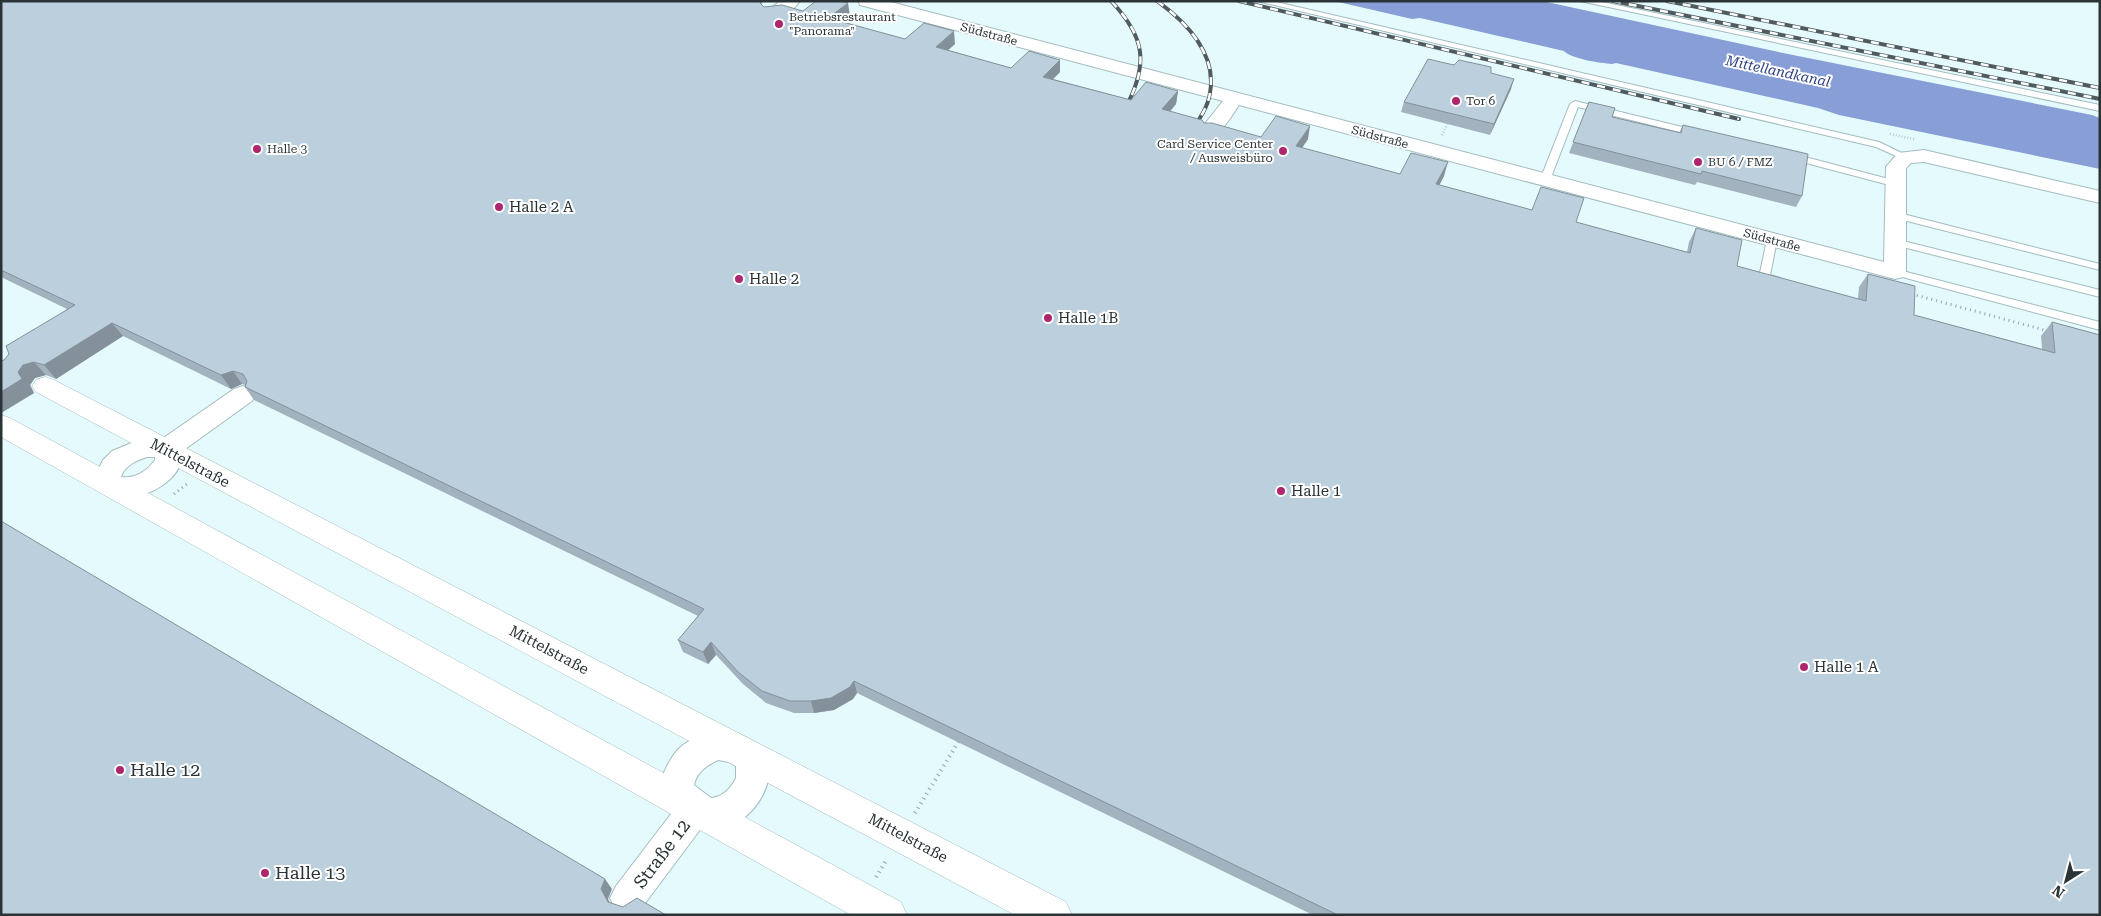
<svg xmlns="http://www.w3.org/2000/svg" width="2101" height="916" font-family="'Roboto Serif',serif">
<style>
.water{fill:#889ed6}
.lines{fill:none;stroke-linecap:round;stroke-linejoin:round}
.service-casing{stroke:#a3bcc0;stroke-width:2}
.minor-casing{stroke:#a3bcc0;stroke-width:2}
.tertiary-casing{stroke:#a3bcc0;stroke-width:1}
.path-far2{stroke:#94a4a7;stroke-width:2.5;stroke-dasharray:0.5 2.5;stroke-linecap:butt}
.path-far1{stroke:#94a4a7;stroke-width:3;stroke-dasharray:1 4;stroke-linecap:butt}
.path{stroke:#94a4a7;stroke-width:4;stroke-dasharray:1 4.5;stroke-linecap:butt}
.service{fill:#fff;fill-rule:evenodd}
.minor{fill:#fff;fill-rule:evenodd}
.tertiary{fill:#fff;fill-rule:evenodd}
.rail-casing{stroke:#4f5b5e;stroke-width:4}
.rail{stroke:#fff;stroke-width:2.5;stroke-dasharray:8;stroke-linecap:butt}
.wall{fill:#a2b2be}
.shaded-wall{fill:#84919b}
.building{fill:#bccfdd;stroke:#84919b}
.poi-dot{fill:#ae276c;stroke:#fff;stroke-width:2}
.labels{text-anchor:middle;stroke-width:4;stroke-linejoin:round;paint-order:stroke}
.far-poi-label{font-size:12px;fill:#2a3436;stroke:#fff;text-anchor:start}
.far-street-label{font-size:12px;fill:#2a3436;stroke:#fff}
.far-water-label{font-size:14px;font-style:italic;fill:#2a3f82;stroke:#fff}
.poi-label{font-size:15px;fill:#2a3436;stroke:#fff;text-anchor:start}
.street-label{font-size:15px;fill:#2a3436;stroke:#fff}
.near-poi-label{font-size:18px;fill:#2a3436;stroke:#fff;text-anchor:start}
.near-street-label{font-size:18px;fill:#2a3436;stroke:#fff}
</style>
<rect width="100%" height="100%" fill="#e5fafd"/>
<path class="water" d="M1334,1h208l241,52 309,62 8,3v51l-261,-54 -21,-7 -202,-45 -4,1c-11,-1 -41,-5 -48,-13l-144,-33 -8,1z"/>
<g class="lines">
<defs>
<g id="service">
<path d="M1257,1h15l607,141 31,15 -5,3 -29,-13z"/>
<path d="M1580,1h17l503,104v6z"/>
<path d="M1575,101l124,30 2,2 -5,3 -118,-29 -28,73 -5,3 -3,-1 -2,-2 30,-76z"/>
<path d="M1790,153l110,29 2,2 -5,3 -110,-29 -2,-2z"/>
<path d="M1895,212l205,52v6l-209,-53 -1,-2z"/>
<path d="M1772,237l5,3 -7,35 10,3 1,2 -5,3 -16,-4 -1,-2 8,-37z"/>
<path d="M1895,239l205,51v7l-209,-53 -1,-2 1,-2z"/>
<path d="M1895,269l205,53v8l-209,-56 -1,-2 1,-2z"/>
</g>
<g id="minor">
<path d="M780,1h20c-7,10 -21,20 -33,17l-3,-4z"/>
<path d="M858,1h29l997,261 2,-95 12,-14 26,-3 176,41v12l-176,-41 -13,1 -5,5v104l-3,5 -8,2 -656,-174c-9,13 -18,33 -36,29l-3,-4 23,-29 -363,-96z"/>
<path d="M243,386l9,3 3,6 -3,6 -71,51c4,26 -33,46 -55,46 -8,0 -16,-2 -23,-5l-9,-14 9,-19 9,-9 34,-14 16,2 72,-50zM147,457h8v3c-8,11 -20,19 -34,17 3,-11 16,-17 26,-20z"/>
<path d="M716,730c101,10 35,116 -14,97l-62,83 -10,5 -14,-5 -6,-12 6,-12 58,-76c-5,-5 -11,-12 -13,-19 -3,-13 12,-39 22,-46 10,-7 22,-10 33,-15zM718,760l11,2 7,4v12c-5,10 -13,19 -25,20l-17,-13c3,-13 12,-19 24,-25z"/>
</g>
<g id="tertiary">
<path d="M45,377l9,3 1012,522 6,13h-57l-979,-523 -4,-6 4,-6z"/>
<path d="M1,415l9,3 891,484 6,13h-56l-850,-478z"/>
</g>
</defs>
<use href="#service" class="service-casing"/>
<use href="#minor" class="minor-casing"/>
<use href="#tertiary" class="tertiary-casing"/>
<g class="path-far2">
<path d="M1890,134l24,5"/>
<path d="M1442,135l7,-14"/>
</g>
<g class="path-far1">
<path d="M1912,294l136,37"/>
<path d="M174,494l13,-10"/>
</g>
<g class="path">
<path d="M915,813l45,-74"/>
<path d="M876,877l11,-18"/>
</g>
<use href="#service" class="service"/>
<use href="#minor" class="minor"/>
<use href="#tertiary" class="tertiary"/>
<defs>
<g id="rail">
<path d="M1111,1c34,36 38,62 15,106"/>
<path d="M1157,1c29,21 60,53 53,92 -2,14 -11,27 -19,38"/>
<path d="M1239,1l500,118"/>
<path d="M1613,1l487,98"/>
<path d="M1667,1l433,87"/>
</g>
</defs>
<use href="#rail" class="rail-casing"/>
<use href="#rail" class="rail"/>
</g>
<g class="wall">
<path d="M1,1h761v4l2,2 86,9 -8,6 63,17 50,5 -7,6 63,18 49,4 -7,7 78,21 47,-9 -2,13 -6,8 34,11 57,14 47,2 -6,9 98,26 44,2 -5,9 248,67 2,-10 7,-14 41,38 121,33 1,-12 9,-13 46,41 128,34 -1,-13 11,-14 48,13v580h-787l-456,-222 -4,6 -19,11 -20,3h-20l-28,-10 -23,-19 -27,-29 -8,9 -25,-12 -5,-12 20,-24 -444,-216 -9,-13v-2l-3,-1 -11,5 -108,-53 -67,43 -10,-4 -11,3 -5,7 4,8 -33,20v-52l3,-1 63,-51 -66,-32z"/>
<path d="M1511,89l-21,46 -89,-23 3,-10z"/>
<path d="M1589,102l23,15 67,16 4,-8 119,71 -6,11 -99,-25 -2,3 -126,-32z"/>
</g>
<g class="shaded-wall">
<path d="M848,3l2,13 -20,14 -2,-12z"/>
<path d="M954,31l1,13 -18,16 -1,-13z"/>
<path d="M1060,60v12l-17,17v-12z"/>
<path d="M1514,79l-3,10 -21,46 4,-11z"/>
<path d="M1178,91l-2,13 -16,18 2,-13z"/>
<path d="M1310,126l-2,13 -14,20 2,-13z"/>
<path d="M1448,162l-4,14 -11,22 3,-14z"/>
<path d="M112,323l11,13 -67,43 -12,-14z"/>
<path d="M34,362l12,13 -11,3 -5,7 4,8 -33,20v-21l22,-27z"/>
<path d="M233,371l9,13 -11,5 -10,-14z"/>
<path d="M711,642l5,13 -8,9 -5,-12z"/>
<path d="M854,681l3,12 -4,6 -19,11 -20,3 -3,-12z"/>
<path d="M605,879l7,10 -4,10 7,13 -7,-10 -7,-13z"/>
</g>
<g class="building">
<path d="M1,1h760l-1,2 4,4 18,-2 21,6 13,-10h24l8,2 -20,15 77,21 19,-16 30,8 -18,16 75,21 18,-17 31,9 -17,17 88,23 15,-18 32,9 -16,18 40,11 2,3h8l49,14 15,-21 34,10 -14,20 104,28 11,-21 37,9 -12,22 96,26 9,-23 43,11 -8,24 114,31 6,-25 46,12 -5,26 129,35 2,-27 47,12 -1,29 141,38 -3,-31 48,13v580h-762l-484,-234 -4,6 -19,11 -20,3h-21l-28,-10 -24,-19 -27,-30 -8,10 -25,-12 26,-31 -459,-222 2,-6 -4,-7 -10,-3 -12,4 -109,-52 -68,42 -10,-3 -11,3 -5,7 4,7 -21,13v-31l3,-1 5,-6 -3,-8 69,-41 -74,-35z"/>
<path d="M1428,59l26,6 5,-5 32,7v6l23,6 -20,45 -90,-22z"/>
<path d="M1589,102l26,6 -3,9 69,16 2,-8 125,29 -6,42 -100,-25 -1,3 -128,-32z"/>
<path d="M1,521l604,358 -4,10 7,13 15,5 14,-9 29,17h-665z"/>
</g>
<g class="poi-dot">
<circle cx="779" cy="24" r="5"/>
<circle cx="1456" cy="101" r="5"/>
<circle cx="257" cy="149" r="5"/>
<circle cx="1283" cy="151" r="5"/>
<circle cx="1698" cy="162" r="5"/>
<circle cx="499" cy="207" r="5"/>
<circle cx="739" cy="279" r="5"/>
<circle cx="1048" cy="318" r="5"/>
<circle cx="1281" cy="491" r="5"/>
<circle cx="1804" cy="667" r="5"/>
<circle cx="120" cy="770" r="5"/>
<circle cx="265" cy="873" r="5"/>
</g>
<g class="labels">
<g class="far-poi-label">
<text x="789" y="21">Betriebsrestaurant<tspan x="789" dy="14">"Panorama"</tspan></text>
<text x="1466" y="105">Tor 6</text>
<text x="1273" y="148" text-anchor="end">Card Service Center<tspan x="1273" dy="14">/ Ausweisbüro</tspan></text>
<text x="267" y="153">Halle 3</text>
<text x="1708" y="166">BU 6 / FMZ</text>
</g>
<g class="far-street-label">
<text transform="translate(989 34) rotate(15)" y="4">Südstraße</text>
<text transform="translate(1380 137) rotate(15)" y="4">Südstraße</text>
<text transform="translate(1772 240) rotate(15)" y="4">Südstraße</text>
</g>
<g class="far-water-label">
<text transform="translate(1778 71) rotate(12)" y="5">Mittellandkanal</text>
</g>
<g class="poi-label">
<text x="509" y="212">Halle 2 A</text>
<text x="749" y="284">Halle 2</text>
<text x="1058" y="323">Halle 1B</text>
<text x="1291" y="496">Halle 1</text>
<text x="1814" y="672">Halle 1 A</text>
</g>
<g class="street-label">
<text transform="translate(190 463) rotate(28)" y="5">Mittelstraße</text>
<text transform="translate(549 650) rotate(28)" y="5">Mittelstraße</text>
<text transform="translate(908 838) rotate(28)" y="5">Mittelstraße</text>
</g>
<g class="near-poi-label">
<text x="130" y="776">Halle 12</text>
<text x="275" y="879">Halle 13</text>
</g>
<g class="near-street-label">
<text transform="translate(662 854) rotate(-53)" y="6">Straße 12</text>
</g>
</g>
<rect width="2101" height="916" fill="none" stroke="#2a3436" stroke-width="5"/>
<g transform="translate(2066 881) rotate(216)" stroke="#ffffff" stroke-width="4" paint-order="stroke">
<path d="M0-4L9 19L0 12L-9 19Z" fill="#2a3436"/>
<text y="-8" font-size="14" font-weight="bold" text-anchor="middle" fill="#2a3436">N</text>
</g>
</svg>
